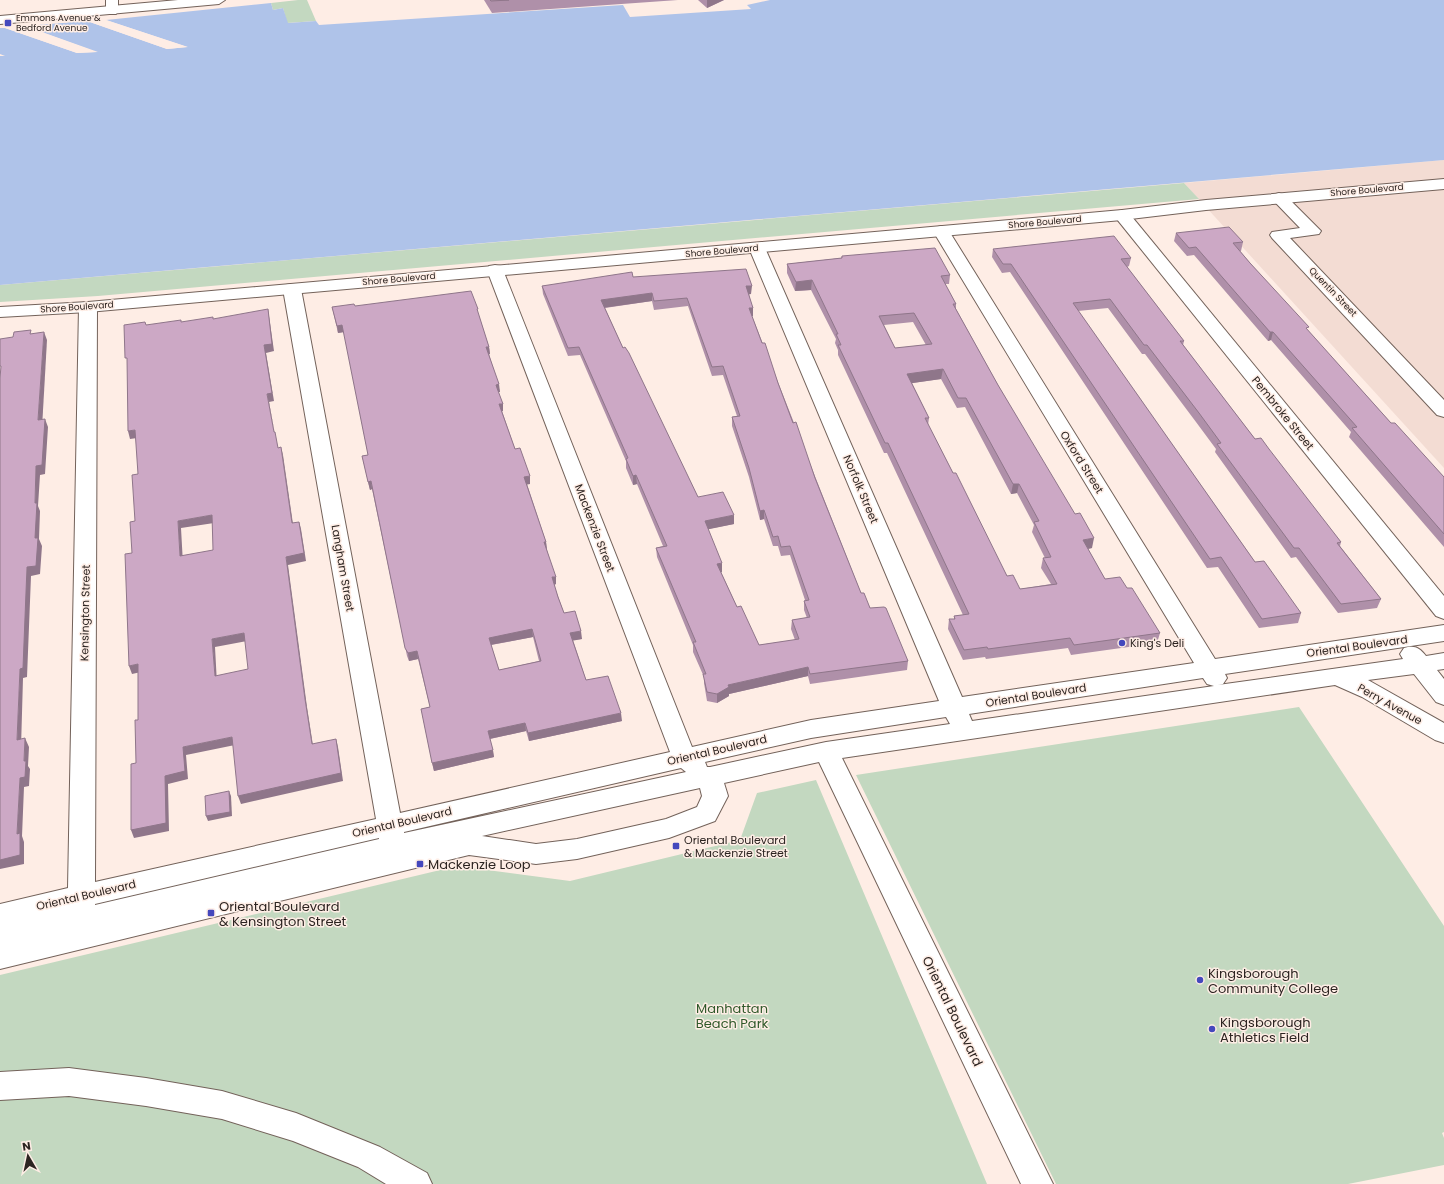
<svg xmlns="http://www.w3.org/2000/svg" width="1444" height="1184" font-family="Poppins,sans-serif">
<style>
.built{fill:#f3dcd3}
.green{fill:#c3d8c0}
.water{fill:#afc3e9}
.pier{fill:#feede5}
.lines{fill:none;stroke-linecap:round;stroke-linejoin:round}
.minor-casing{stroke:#73625a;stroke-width:2}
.major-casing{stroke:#73625a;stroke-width:2}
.minor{fill:#fff;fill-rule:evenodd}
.major{fill:#fff;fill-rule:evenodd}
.wall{fill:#af90a9;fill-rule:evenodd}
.shaded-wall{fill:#8f768a}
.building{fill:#cca8c5;stroke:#8f768a;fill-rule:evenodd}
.poi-dot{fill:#4448bd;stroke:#feede5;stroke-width:1.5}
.labels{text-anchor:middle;stroke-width:3;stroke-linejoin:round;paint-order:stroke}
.far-poi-label{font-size:9px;fill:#2c2421;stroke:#feede5;text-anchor:start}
.far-street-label{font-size:9px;fill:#2c2421;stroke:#feede5}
.street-label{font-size:11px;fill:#2c2421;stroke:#feede5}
.poi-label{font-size:11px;fill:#2c2421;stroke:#feede5;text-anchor:start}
.near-poi-label{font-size:13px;fill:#2c2421;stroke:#feede5;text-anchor:start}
.near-park-label{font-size:13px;fill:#30592a;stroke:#feede5}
.near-street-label{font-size:13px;fill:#2c2421;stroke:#feede5}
</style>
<rect width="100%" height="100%" fill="#feede5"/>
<path class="built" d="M1444,160v308l-260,-285z"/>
<g class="green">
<path d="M298,0h9l9,21 -29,2 -4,-15 -10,2 -2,-7z"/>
<path d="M1184,183l15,16 -1101,97 -98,6v-17z"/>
<path d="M1299,707l145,219v206l-2,1 2,5v27l-96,19h-292l-200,-409z"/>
<path d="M816,780l171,404h-987v-209l457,-109 113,15 170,-41 17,-47z"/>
</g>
<path class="water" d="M770,0h674v160l-1444,125v-229h5l-5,-2v-26h5l72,25 19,-1 -71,-26 62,-5 80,28 20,-2 -81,-27 165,-17 2,7 10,-2 5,15 28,-2 3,4 304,-20 7,12 121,-8 -4,-4z"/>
<g class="pier">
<path d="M104,20h2l82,27 -21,2 -80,-28h5l76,26 10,-1z"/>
<path d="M23,26h2l73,26 -21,1 -72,-25 5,-1 68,24 10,-1z"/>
</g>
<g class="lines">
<defs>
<g id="minor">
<path d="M106,0h12v11l-2,3h-8l-2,-3z"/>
<path d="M1279,193l6,2 36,36 -2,3 -29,4 154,162v17l-7,-2 -165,-177 -2,-3 2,-3 28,-4 -29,-30 2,-3z"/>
<path d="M1122,210l6,2 316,384v23l-8,-3 -320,-398 -2,-3 2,-3z"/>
<path d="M941,226l6,2 2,3 266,428 229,-34v16l-219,33 2,4 -4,6 -5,1 185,-26 -3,-5 4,-6c10,-3 15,-1 22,8l18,-3v16l-7,1 7,9v26l-8,-3 -22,-28 -46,6 76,43v20l-9,-3 -73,-43 -27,-12 -493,73 211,426h-32l-202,-422 -95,21 4,13 -13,25 -46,17 -92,21 -41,5 -67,-9 -469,114v-43l68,-15 -68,15v-22l68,-16 11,-581 3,-4 6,-1 6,1 3,4 -2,575 281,-63 -93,-530 3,-4 6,-1 6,1 3,4 99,524 270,-61 -183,-482 2,-4 6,-1 6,1 2,4 189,477 119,-27 128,-19 -190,-453 2,-3 6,-2 6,2 2,3 197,449 232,-34 -261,-432 2,-3zM1203,678l4,6 7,2 -242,35 -3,-7zM946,717l4,7 -124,18 -116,25h-3l-2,-5 106,-24zM681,768l5,4 -282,61v-1zM700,788l2,8 -5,11 -31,12 -89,20 -41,5 -54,-8zM379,838v1l-284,66v-1z"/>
<path d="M69,1068l77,10 76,13 74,22 84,34 47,26 5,11h-46l-28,-17 -65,-26 -71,-22 -76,-13 -77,-10 -69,4v-28z"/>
</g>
<g id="major">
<path d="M178,0h47l-6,4 -219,20v-8z"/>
<path d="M1444,179v10l-238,21 -84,10 -1034,92 -88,5v-10l88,-5 1034,-92 84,-10z"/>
</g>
</defs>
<use href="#minor" class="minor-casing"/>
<use href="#major" class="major-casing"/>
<use href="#minor" class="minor"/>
<use href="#major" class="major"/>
</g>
<g class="wall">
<path d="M484,0h194l-186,13z"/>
<path d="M698,0h26l-17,8z"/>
<path d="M1176,233l67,9 -2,9h-1l68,80 83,92 53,54v70l-95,-110 2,-5 -80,-92 -3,1 -74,-86 -7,1 -13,-15z"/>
<path d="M993,249l138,9 -2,8 -2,1 57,74 -1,4 72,94 86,103 -1,4 41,53 -4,9 -39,5 -42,-56 -5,1 -76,-106 1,-3 -20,-27 -51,-68h-3l-34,-46 -30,3 177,251 46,51 -3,10 -39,5 -41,-61 -11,1 -197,-296 -8,1 -10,-16z"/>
<path d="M842,256l108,19 -1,9h-4l11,20v5l42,76 94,163 -4,1 17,30 22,9 33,45 -3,10 -86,12 -3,-7 -82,11 -1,-2 -22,3 -15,-31 1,-10h5v-3l9,-1 -76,-162h-3l-46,-98v-5l-3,-7 1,-4 -25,-49 -16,1 -8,-18v-9l54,-6zM913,322l13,23 -31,3 -11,-23zM941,379l16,29 8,-1 46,87 6,-1 17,32 -2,7 13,26h-2l-2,10 10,16 -31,5 -13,-13 -79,-151 1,-7 -17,-35z"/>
<path d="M633,277l118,17h-2l4,22h-1l109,277 9,15 38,53 -1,9 -97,14 -2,-8 -79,18v2l-12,7 -10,-2 -3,-18v-6l-11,-25v-7l-36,-88 -1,-9 7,-2 -26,-62 -4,1 -7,-17v-7l-46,-106 -12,1 -25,-62 -1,-8zM652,301l2,9 34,-4 24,70 11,-1 14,41 -5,1v9l17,51 11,43 4,-1 9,27h5l3,10 9,-1 15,45 -1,1v9l3,8 -15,2 -1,9 4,11 -36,5 -22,-38 -16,-35h1l-14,-43 26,-5 -36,-27 -75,-149 -18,-40z"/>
<path d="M355,306l124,10 10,31 1,7h-1l11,38h-2l5,19h-1l13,38 15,35h-3l19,58 1,8 9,34 -2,1 10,28 18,26 -9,1 13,40 36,41 -93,20 -3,-10 -36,8 4,18 -60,14 -13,-62 9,-2 -12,-48 -9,2 -2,-5 -35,-167 -2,1 -8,-34 6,-1 -24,-123 -6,1 -6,-26zM533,637l6,24 -40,9 -8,-25z"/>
</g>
<g class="shaded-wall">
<path d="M707,0h17l-17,8z"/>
<path d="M812,280l-1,10 -16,1 1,-9z"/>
<path d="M746,286h6l-1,8 -5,1z"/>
<path d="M652,293v8l-50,7 -1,-8z"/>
<rect x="749" y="308" width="4" height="8"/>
<path d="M268,309l6,42 -8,2 8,48 -5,1 7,38 -9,-46 -3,-49z"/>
<path d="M342,325l2,7 -6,1 -1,-7z"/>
<path d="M44,332l3,8 -5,88 -4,-8z"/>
<path d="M1270,332h3l-2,8 -3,1z"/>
<path d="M486,347h3l1,7 -3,1z"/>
<path d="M943,369l-2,10 -35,5 1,-10z"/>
<path d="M499,384l1,8h-3l-1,-7z"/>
<path d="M499,404h4v7l-3,1z"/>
<path d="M45,419l3,8 -3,47 -5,1 -2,31 2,5 -1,28 3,7 -2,28 -9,2 -4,101 -4,1 -2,70 -4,-8 3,-71 7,-102 8,-29v-35l1,-37z"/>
<path d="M135,430l2,8 -7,1 -2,-8z"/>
<path d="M281,447l2,8 11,76 -2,-8z"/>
<path d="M636,475l1,9 -4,1v-9z"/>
<path d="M530,476v8l-5,1 -1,-8z"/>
<path d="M371,481l1,8 -2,1 -2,-8z"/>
<path d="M1013,484h6l-2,9 -6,1z"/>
<path d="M764,510v9l-4,1v-9z"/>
<path d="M212,515l2,8 -33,5 2,36 -3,-8 -2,-35z"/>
<path d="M734,515v9l-29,6v-9z"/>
<path d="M299,522l2,7 5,32 -18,4 19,142 7,45 -2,-8 -7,-45 -19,-142z"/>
<path d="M1094,538l-2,10 -11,2 2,-10z"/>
<path d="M544,542h2l1,8h-2z"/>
<path d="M722,563v9l-5,2v-10z"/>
<path d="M552,577h4v7l-3,1z"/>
<path d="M532,629l1,8 -43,8 -1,-7z"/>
<path d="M581,631l1,8 -11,2 -1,-8z"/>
<path d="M244,633l3,8 -32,6 2,37 -2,-8 -3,-37z"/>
<path d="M417,651l1,8 -9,2 -1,-8z"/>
<path d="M138,664l3,8 -9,2 -3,-8z"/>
<path d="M808,667v9l-79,18v2l-12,7v-9l11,-9z"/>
<path d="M621,713l1,8 -93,20 -1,-8z"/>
<path d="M525,723l1,8 -37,8 -1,-8z"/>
<path d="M232,737l3,8 -49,10 2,24 -20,5 1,47 -35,7 -3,-8 52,-83z"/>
<path d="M25,738l4,9 -1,19 2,3 -1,17 -5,1 -2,49 2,6v22l-24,5v-9l17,-26 3,-56 4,-17z"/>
<path d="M336,739l2,8 5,34 -102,23 -3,-8z"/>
<path d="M493,750l1,7 -60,14 -2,-8z"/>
<path d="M229,791l2,5 1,20 -24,5 -2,-5z"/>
</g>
<g class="building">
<path d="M490,0h19l-18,1z"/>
<path d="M1229,227l14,15 -10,1 17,20 59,64 -3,1 85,95h4l49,54v57l-92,-106 5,-1 -84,-95h-3l-74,-85 -7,1 -13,-15z"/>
<path d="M1114,236l17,22 -10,1 63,82h-4l75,98 6,-1 8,11 72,93 -4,1 44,56 -40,5 -42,-56h-5l-77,-104 4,-1 -22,-30 -52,-68h-3l-34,-46 -37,4 182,259 9,-1 37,52 -39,6 -41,-62 -11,2 -199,-295h-8l-10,-15z"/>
<path d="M935,248l15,27 -9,1 15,28h-3l45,81 77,129 5,-1 14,25 -11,2 22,39 15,-2 7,11h5l28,45 -86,12 -4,-7 -82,11 -1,-2 -23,3 -15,-31h6l-1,-3 15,-2 -81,-171h-3l-47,-98h3l-5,-11h2l-26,-54 -16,2 -9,-18 55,-6v-2zM914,313l18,31 -37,4 -16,-32zM943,369l15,29h8l47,86h6l20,37 -5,1 17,35 -8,1 14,26 -37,5 -7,-14 -6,1 -51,-103h-3l-28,-55h4l-22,-44z"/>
<path d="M746,269l6,17h-6l7,22h-4l13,35h3l13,40 15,40 3,-1 19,56 46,115h3l6,15 14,-1 2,1 22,53 -98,13 -2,-7 -80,18 1,2 -12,7 -10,-2 -4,-18h3l-13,-32h3l-40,-94 11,-2 -31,-71 -3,1 -7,-17 2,-1 -49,-111 -11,1 -26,-62 90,-14 1,5zM652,293l2,8 33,-3 25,69 11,-1 17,50 -8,1 17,51 11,43 4,-1 9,27 5,-1 3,11 9,-1 19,54 -5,1 6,16 -18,3 7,19 -40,6 -18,-39 -4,1 -20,-43 5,-1 -17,-42 29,-6 -11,-23 -25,5 -69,-144 -4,-6 -2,1 -22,-48z"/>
<path d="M471,291l7,18h-1l12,38h-3l13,37 -3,1 1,3 6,16h-4l16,45 5,-1 10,28 -6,1 22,65h-2l12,35h-4l6,20 6,16 11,-2 6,20 -11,2 16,47 22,-4 13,37 -93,20 -3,-10 -37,8 5,19 -61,13 -11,-54 9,-2 -13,-56 -9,2 -3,-5 -34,-167 -3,1 -6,-26 6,-1 -26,-130 -5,1 -5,-19 22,-3 1,2zM532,629l9,32 -42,9 -10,-32z"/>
<path d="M268,309l4,35 -8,1 8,48 -5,1 7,38h1l3,16 3,-1 11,76 7,-1 5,31 -18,4 19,142 7,45 24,-5 5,34 -103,23 -6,-59 -49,10 2,24 -20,5 1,47 -35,7v-66l5,-1 -1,-43h3v-56l-9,2 -4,-112 7,-1 -2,-31 5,-1 -3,-46 6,-1 -3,-44 -7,1 -1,-73h-2l-1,-33 21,-3 1,3 35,-5v2l32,-5v2zM212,515l1,35 -33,6 -2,-35zM244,633l4,36 -33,7 -3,-37z"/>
<path d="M31,330l-1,4 14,-2 -6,88 7,-1 -3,46 -6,1 -1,37h2l-2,35h3l-2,28 -9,1 -4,101 -3,1 -3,71 8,-2 -1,23h2l-1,16 -5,1 -3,56 3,-1v22l-20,5v-482l1,-12h-1v-27l13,-2 1,-5z"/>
<path d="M229,791l1,21 -24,4 -1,-20z"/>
</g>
<g class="poi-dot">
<rect x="4" y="19" width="8" height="8" rx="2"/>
<circle cx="1122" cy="643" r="4"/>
<rect x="672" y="842" width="8" height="8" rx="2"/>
<rect x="416" y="860" width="8" height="8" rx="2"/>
<rect x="207" y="909" width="8" height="8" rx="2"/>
<circle cx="1200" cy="980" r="4"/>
<circle cx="1212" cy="1029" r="4"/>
</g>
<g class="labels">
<g class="far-poi-label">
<text x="16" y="21">Emmons Avenue &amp;<tspan x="16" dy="10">Bedford Avenue</tspan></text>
</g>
<g class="far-street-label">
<text transform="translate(1367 190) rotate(-5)" y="3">Shore Boulevard</text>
<text transform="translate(1045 222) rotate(-5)" y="3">Shore Boulevard</text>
<text transform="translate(722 251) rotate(-5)" y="3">Shore Boulevard</text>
<text transform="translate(399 279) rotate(-5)" y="3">Shore Boulevard</text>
<text transform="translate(1333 292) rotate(46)" y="3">Quentin Street</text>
<text transform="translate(77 307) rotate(-4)" y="3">Shore Boulevard</text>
</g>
<g class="street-label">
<text transform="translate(1283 413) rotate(51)" y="4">Pembroke Street</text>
<text transform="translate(1082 462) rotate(58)" y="4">Oxford Street</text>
<text transform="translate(861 489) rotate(67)" y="4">Norfolk Street</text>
<text transform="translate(595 528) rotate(69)" y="4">Mackenzie Street</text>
<text transform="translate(343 568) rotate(80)" y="4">Langham Street</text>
<text transform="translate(85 613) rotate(-89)" y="4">Kensington Street</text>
<text transform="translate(1357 646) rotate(-8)" y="4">Oriental Boulevard</text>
<text transform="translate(1036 695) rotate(-9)" y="4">Oriental Boulevard</text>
<text transform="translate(1390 704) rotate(29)" y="4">Perry Avenue</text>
<text transform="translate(717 750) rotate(-13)" y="4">Oriental Boulevard</text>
<text transform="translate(402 822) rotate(-13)" y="4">Oriental Boulevard</text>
<text transform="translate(86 895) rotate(-13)" y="4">Oriental Boulevard</text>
</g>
<g class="poi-label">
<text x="1130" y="647">King's Deli</text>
<text x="684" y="844">Oriental Boulevard<tspan x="684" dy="13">&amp; Mackenzie Street</tspan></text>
</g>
<g class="near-poi-label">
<text x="428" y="869">Mackenzie Loop</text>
<text x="219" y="911">Oriental Boulevard<tspan x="219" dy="15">&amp; Kensington Street</tspan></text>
<text x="1208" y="978">Kingsborough<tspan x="1208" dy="15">Community College</tspan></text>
<text x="1220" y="1027">Kingsborough<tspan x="1220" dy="15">Athletics Field</tspan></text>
</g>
<g class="near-park-label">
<text x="732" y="1013">Manhattan<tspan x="732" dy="15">Beach Park</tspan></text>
</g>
<g class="near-street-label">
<text transform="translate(953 1011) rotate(64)" y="5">Oriental Boulevard</text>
</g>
</g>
<g transform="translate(28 1156) rotate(351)" stroke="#feede5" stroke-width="3" paint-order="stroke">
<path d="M0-3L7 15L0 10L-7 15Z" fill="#2c2421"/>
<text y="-6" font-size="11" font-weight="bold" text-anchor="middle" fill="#2c2421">N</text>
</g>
</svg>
